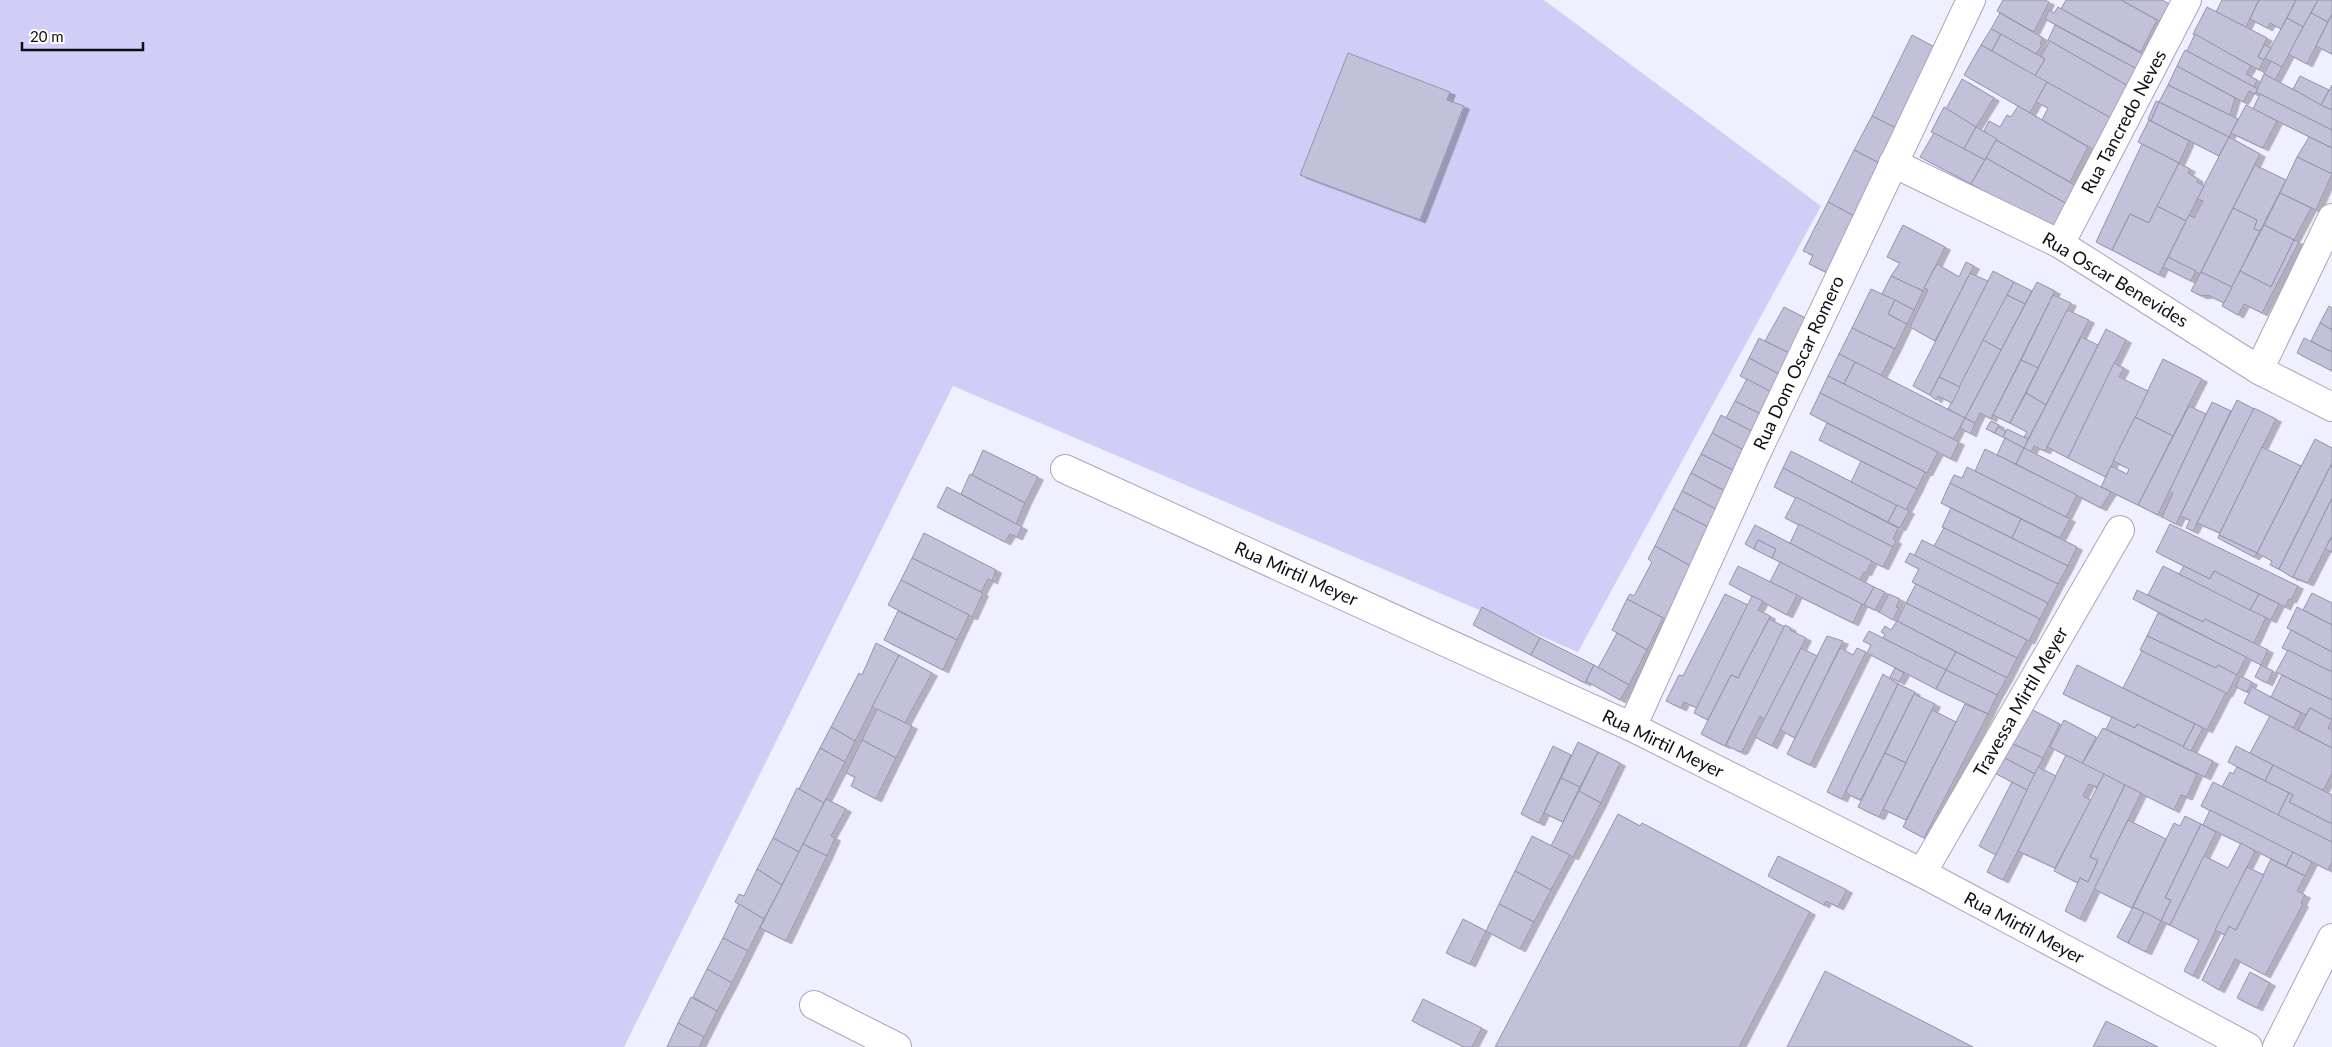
<svg xmlns="http://www.w3.org/2000/svg" width="2332" height="1047" font-family="Lato,sans-serif">
<style>
.green{fill:#d0cef7}
.building{fill:#c2c1d9;stroke:#9493aa;filter:url(#shadow)}
.lines{fill:none;stroke-linecap:round;stroke-linejoin:round}
.street-casing{stroke:#a7a6be;stroke-width:30}
.street{stroke:#fff;stroke-width:28}
.labels{text-anchor:middle;stroke-width:4;stroke-linejoin:round;paint-order:stroke}
.street-label{font-size:18px;fill:#0e0d15;stroke:#fff}
</style>
<defs>
<filter id="shadow"><feDropShadow dx="5.5" dy="3" stdDeviation="0" flood-color="#0004"/></filter>
</defs>
<rect width="100%" height="100%" fill="#f0efff"/>
<path class="green" d="M0,0h1544l277,206 -243,446 -625,-266 -329,661h-624z"/>
<g class="building">
<path d="M2003,0h42l4,2 -15,30 -37,-21z"/>
<path d="M2066,0h55l36,20 -16,32 -80,-43z"/>
<path d="M2121,0h41l11,6 -10,17z"/>
<path d="M2222,0h37l-13,27 -30,-15z"/>
<path d="M2259,0h37l-15,29 -11,-6 -3,5 -17,-9z"/>
<path d="M2296,0h22l-15,27 -16,-9z"/>
<path d="M2318,0h14v14l-4,8 -17,-9z"/>
<path d="M2058,7l86,48 -7,14 -92,-50 4,-9 5,3z"/>
<path d="M2207,7l60,31 -9,19 6,3 -5,10 -66,-36z"/>
<path d="M2000,13l43,25 -3,6 2,1 -6,9 -45,-25z"/>
<path d="M2311,13l17,9 -21,42 -19,-10z"/>
<path d="M2332,14v40l-16,-8z"/>
<path d="M2287,18l16,9 -21,40 -17,-9z"/>
<path d="M2055,25l82,44 -9,17 -80,-46z"/>
<path d="M1991,29l10,5 -9,17 -11,-6z"/>
<path d="M2001,34l44,25 -10,17 -43,-25z"/>
<path d="M2195,34l56,32 -5,8 11,6 -3,7 -67,-36z"/>
<path d="M1912,35l28,15 -42,79 -26,-13z"/>
<path d="M2050,41l78,45 -17,32 -76,-42 10,-17 -4,-3z"/>
<path d="M1981,45l66,37 -17,31 -66,-38z"/>
<path d="M2264,45l7,3 -7,12 -6,-3z"/>
<path d="M2185,50l73,39 -3,5 -6,-3 -6,11 -66,-36z"/>
<path d="M1348,53l102,39 -3,8 17,6 -44,114 -120,-45z"/>
<path d="M2271,61l11,6 -7,13 -11,-6z"/>
<path d="M2177,66l58,32 -5,17 -62,-30z"/>
<path d="M2264,74l68,36v20l-76,-38z"/>
<path d="M2300,76l29,14 -8,15 -28,-16z"/>
<path d="M1962,79l32,19 -18,29 -30,-18z"/>
<path d="M2047,82l64,36 -15,33 -54,-31 6,-12 -12,-6z"/>
<path d="M2168,85l70,34 -9,18 -70,-35z"/>
<path d="M2332,85v25l-11,-5z"/>
<path d="M2260,94l72,36v18l-79,-39z"/>
<path d="M2156,101l3,1 -8,19 -3,-2z"/>
<path d="M2159,102l70,35 -10,19 -68,-35z"/>
<path d="M2246,105l31,16 -14,27 -32,-15z"/>
<path d="M2018,106l70,41 -18,35 -74,-42 -12,-9 5,-10 11,6 7,-12 4,2z"/>
<path d="M1944,107l32,20 -12,22 -33,-17z"/>
<path d="M1872,116l26,13 -15,25 4,2 -4,9 -29,-15z"/>
<path d="M2149,120l40,21 -10,22 -41,-21z"/>
<path d="M1976,127l21,12 -12,21 -21,-11z"/>
<path d="M1934,133l51,27 -14,24 -51,-27z"/>
<path d="M2229,137l31,17 -60,120 -32,-17 21,-42 5,3 9,-17 -6,-2z"/>
<path d="M2309,137l23,11v26l-35,-17z"/>
<path d="M1996,140l82,47 -9,18 -83,-47z"/>
<path d="M2142,144l37,19 -30,60 -19,-9 -18,36 -16,-8z"/>
<path d="M1854,150l29,15 -25,53 -30,-16z"/>
<path d="M2297,157l35,17 -16,36 -36,-17z"/>
<path d="M1986,158l81,46 -14,26 -82,-46z"/>
<path d="M2179,163l11,6 -2,4 10,6 -1,3 7,4 -18,35 -29,-15z"/>
<path d="M2255,165l31,15 -26,51 -6,-2 3,-9 -24,-12z"/>
<path d="M2280,193l31,15 -17,32 -30,-15z"/>
<path d="M1828,202l30,16 -26,57 -23,-11 4,-9 -10,-4z"/>
<path d="M2157,206l29,15 -27,54 -47,-25 18,-36 19,9z"/>
<path d="M2233,208l24,12 -3,9 6,2 -28,56 -31,-15z"/>
<path d="M1903,225l42,22 -22,44 -32,-15 9,-13 -13,-6z"/>
<path d="M2264,225l30,15 -23,47 -31,-16z"/>
<path d="M2294,240l5,2 -37,71 -18,-9 -6,11 -16,-9 18,-35 31,16z"/>
<path d="M2168,257l28,14 -5,10 -28,-14z"/>
<path d="M1966,262l8,4 -39,75 -25,-14 18,-37 -4,-2 13,-24 22,13z"/>
<path d="M1993,271l21,11 -54,105 -21,-10z"/>
<path d="M2201,272l31,15 -8,16 -16,-8 -6,1 -11,-5z"/>
<path d="M1970,273l18,8 -58,114 -17,-9z"/>
<path d="M1891,276l32,15 -9,19 -32,-16z"/>
<path d="M2014,282l18,9 -7,13 -18,-9z"/>
<path d="M2037,282l18,9 -64,128 -11,-6 -5,10 -10,-5z"/>
<path d="M1871,289l24,11 -7,14 19,10 -12,25 -43,-21z"/>
<path d="M2007,295l18,9 -24,46 -18,-10z"/>
<path d="M2053,295l18,8 -33,65 -17,-8z"/>
<path d="M1895,300l19,10 -7,14 -19,-10z"/>
<path d="M2329,306l3,2v22l-12,-7z"/>
<path d="M1784,307l29,15 -18,34 -30,-15z"/>
<path d="M2067,310l22,10 -43,85 -20,-12z"/>
<path d="M2320,323l12,7v22l-21,-11z"/>
<path d="M1852,328l43,21 -14,27 -42,-22z"/>
<path d="M2106,329l20,11 -58,118 -21,-11z"/>
<path d="M2081,337l17,8 -53,106 -11,-5 -3,6 -7,-4z"/>
<path d="M1759,338l40,20 -11,21 -39,-21z"/>
<path d="M2304,338l28,14v19l-35,-18z"/>
<path d="M1983,340l18,10 -36,68 -17,-9z"/>
<path d="M1839,354l16,8 -11,22 -16,-8z"/>
<path d="M1749,358l39,21 -9,17 -39,-20z"/>
<path d="M2163,359l39,20 -29,57 -38,-19z"/>
<path d="M2021,360l17,8 -28,55 -17,-8z"/>
<path d="M1855,362l110,56 -12,22 -109,-56z"/>
<path d="M2114,363l10,5 -5,9 29,14 -42,86 -38,-19z"/>
<path d="M1828,376l131,66 -8,17 -131,-66z"/>
<path d="M1939,377l21,10 -8,16 -14,-7 -2,4 -6,-5z"/>
<path d="M1747,379l32,17 -11,22 -33,-17z"/>
<path d="M1820,393l118,59 -11,21 -117,-59z"/>
<path d="M2026,393l20,12 -18,34 -4,-2 3,-5 -17,-9z"/>
<path d="M2237,400l17,9 -61,122 -7,-3 4,-8 -10,-4z"/>
<path d="M1735,401l33,17 -9,17 -33,-17z"/>
<path d="M2212,402l19,9 -55,113 -14,-7 11,-24 -4,-2z"/>
<path d="M2189,406l17,8 -48,101 -20,-10z"/>
<path d="M2254,408l22,11 -56,114 -23,-10z"/>
<path d="M1721,415l38,20 -10,18 -37,-20z"/>
<path d="M2135,417l38,19 -35,69 -37,-18 10,-21 16,8 2,-5 -16,-8z"/>
<path d="M1965,418l10,5 -4,11 -11,-6z"/>
<path d="M1991,421l8,4 -4,8 -9,-4z"/>
<path d="M1827,423l98,49 -8,17 -98,-49z"/>
<path d="M1998,427l8,4 -3,6 -8,-4z"/>
<path d="M2007,429l21,10 -4,9 -21,-11z"/>
<path d="M1712,433l37,20 -10,20 -38,-19z"/>
<path d="M2005,438l19,10 -8,16 -19,-9z"/>
<path d="M2315,439l17,9v15l-53,106 -9,-4 2,-4 -15,-8z"/>
<path d="M2262,447l39,19 -44,87 -38,-18z"/>
<path d="M2024,448l87,44 -10,16 -85,-44z"/>
<path d="M1985,449l92,46 -11,22 -91,-46z"/>
<path d="M983,450l55,27 -13,26 -53,-28z"/>
<path d="M1791,451l106,54 -9,17 -105,-54z"/>
<path d="M1701,454l38,19 -10,20 -38,-20z"/>
<path d="M1861,461l56,28 -11,21 -55,-28z"/>
<path d="M2332,463v35l-39,80 -14,-9z"/>
<path d="M1967,467l103,52 -10,19 -110,-55 4,-8 8,3z"/>
<path d="M1783,468l115,60 -5,11 3,2 -3,6 -119,-60z"/>
<path d="M1691,473l41,22 -9,18 -41,-22z"/>
<path d="M970,474l55,29 -9,21 -55,-30z"/>
<path d="M1950,483l71,36 -9,19 -71,-35z"/>
<path d="M947,487l75,40 -5,10 -7,-3 -5,8 -68,-35z"/>
<path d="M1682,491l41,22 -9,17 -41,-21z"/>
<path d="M1796,497l97,50 -10,20 -98,-49z"/>
<path d="M2332,498v38l-24,47 -15,-6z"/>
<path d="M1897,505l12,6 -9,17 -12,-6z"/>
<path d="M1951,508l117,58 -10,18 -116,-57z"/>
<path d="M1673,509l41,21 -20,38 -39,-22z"/>
<path d="M2021,519l56,28 -9,19 -56,-28z"/>
<path d="M1799,524l73,37 -6,12 -2,-1 -4,8 -70,-37z"/>
<path d="M2170,524l128,62 -7,14 -2,-1 -4,8 -71,-36 -4,8 -54,-27z"/>
<path d="M1755,525l119,62 -10,18 -92,-47 4,-9 -18,-9 -4,9 -9,-5z"/>
<path d="M1944,528l114,56 -10,19 -114,-57z"/>
<path d="M924,533l72,37 -4,11 -4,-2 -7,13 -69,-34z"/>
<path d="M2219,535l38,18 -3,4 -36,-19z"/>
<path d="M2332,536v16l-7,-3z"/>
<path d="M1758,540l18,9 -4,9 -18,-9z"/>
<path d="M1922,540l126,63 -8,16 -126,-63z"/>
<path d="M1655,546l39,22 -27,52 -40,-21 3,-5 4,2 18,-34 -4,-3z"/>
<path d="M1910,553l130,66 -11,22 -117,-59 7,-13 -14,-7z"/>
<path d="M912,558l71,35 -11,24 -71,-37z"/>
<path d="M1780,562l82,42 -9,19 -83,-41z"/>
<path d="M1738,566l59,29 -10,20 -58,-31z"/>
<path d="M2163,566l103,51 -12,26 -49,-24 -2,3 -55,-27z"/>
<path d="M2184,566l26,13 4,-8 45,23 -9,16 -71,-36z"/>
<path d="M901,580l68,35 -12,25 -69,-35z"/>
<path d="M1916,584l111,56 -10,18 -111,-55z"/>
<path d="M1874,587l11,5 -10,18 -11,-5z"/>
<path d="M2137,590l66,32 2,-3 63,31 -7,15 -128,-66z"/>
<path d="M2312,593l20,10v22l-29,-15z"/>
<path d="M1725,594l23,11 -51,103 -13,-6 -3,6 -15,-7 13,-26 4,1z"/>
<path d="M1889,594l11,5 -4,8 3,1 -6,12 -14,-8z"/>
<path d="M2259,594l20,10 -8,16 -21,-10z"/>
<path d="M1752,596l11,5 -5,9 12,6 -1,3 -31,59 -7,-3 -23,45 -14,-7z"/>
<path d="M1627,599l36,19 -16,32 -35,-20z"/>
<path d="M1906,603l111,55 -10,20 -110,-57z"/>
<path d="M1482,607l58,31 -9,17 -58,-30z"/>
<path d="M2297,607l35,18v27l-45,-24z"/>
<path d="M898,611l59,29 -14,30 -59,-30z"/>
<path d="M2158,613l88,44 -9,18 -19,-10 -2,3 -69,-32z"/>
<path d="M1769,619l16,8 -60,119 -24,-12 30,-59 7,3z"/>
<path d="M1897,621l59,31 -10,18 -63,-32 2,-4 -4,-2 4,-6 6,4z"/>
<path d="M1785,625l6,3 -1,2 16,8 -41,81 -5,-3 -17,34 -3,2 -14,-7z"/>
<path d="M2291,630l41,22v20l-50,-24z"/>
<path d="M1869,631l77,39 -10,19 -69,-36 4,-8 -8,-4z"/>
<path d="M1617,633l30,17 -18,35 -31,-17z"/>
<path d="M1827,636l16,5 -48,97 -15,-8z"/>
<path d="M2147,636l69,32 2,-3 19,10 -10,19 -87,-44z"/>
<path d="M1540,638l54,27 -9,18 -54,-28z"/>
<path d="M876,643l23,12 -44,86 -24,-14 28,-54 3,2z"/>
<path d="M1801,648l16,8 -45,90 -17,-9z"/>
<path d="M1840,648l13,7 4,-7 9,4 -56,113 -23,-11z"/>
<path d="M2288,650l44,22v28l-56,-28z"/>
<path d="M2142,651l84,42 -19,37 -84,-42z"/>
<path d="M1956,652l51,26 -10,17 -51,-25z"/>
<path d="M899,655l33,18 -27,50 -33,-16z"/>
<path d="M1594,665l35,20 -9,15 -34,-19z"/>
<path d="M2077,665l118,59 -12,23 -46,-23 -2,4 -72,-34z"/>
<path d="M2261,665l12,6 -6,12 -12,-6z"/>
<path d="M1895,668l9,5 -5,9 -9,-5z"/>
<path d="M1946,670l51,25 -9,19 -52,-25z"/>
<path d="M1883,674l15,10 -56,115 -15,-7z"/>
<path d="M2282,675l50,25v20l-22,-12 -4,7 -35,-18z"/>
<path d="M2240,676l12,6 -5,10 -11,-5z"/>
<path d="M1898,684l17,8 -54,108 -12,-5 -3,-4z"/>
<path d="M2252,687l49,26 -8,15 -49,-25z"/>
<path d="M1914,694l21,10 -29,59 -21,-10z"/>
<path d="M1965,704l23,10 -64,124 -21,-11z"/>
<path d="M2025,706l35,18 -17,34 -36,-17z"/>
<path d="M2310,708l22,12 -4,8 4,2v18l-34,-18z"/>
<path d="M877,709l35,17 -16,32 -34,-18z"/>
<path d="M1932,710l24,12 -50,98 -23,-11z"/>
<path d="M2270,716l62,32v25l-9,18 -73,-38z"/>
<path d="M2112,717l23,11 2,-4 76,37 -8,16 -99,-48z"/>
<path d="M2064,720l32,17 -14,27 -32,-17z"/>
<path d="M2195,724l8,4 -12,23 -8,-4z"/>
<path d="M831,727l24,14 -10,21 -25,-14z"/>
<path d="M2103,728l94,46 -10,23 -6,-2 -7,15 -92,-46z"/>
<path d="M862,740l34,18 -20,41 -25,-13 4,-9 -9,-4z"/>
<path d="M2007,741l36,17 -8,16 -36,-19z"/>
<path d="M1578,742l20,10 -18,35 -19,-9z"/>
<path d="M1553,746l18,9 -32,68 -18,-9z"/>
<path d="M2236,746l37,19 -8,16 -37,-19z"/>
<path d="M820,748l25,14 -21,41 -25,-14z"/>
<path d="M1598,752l22,11 -19,40 -22,-12z"/>
<path d="M1885,753l21,10 -27,54 -21,-10z"/>
<path d="M1999,755l36,19 -8,16 -36,-19z"/>
<path d="M2066,755l38,19 -7,13 -8,-3 -6,12 8,4 -36,68 -37,-17z"/>
<path d="M2273,765l59,30v29l-43,-22 4,-7 -28,-14z"/>
<path d="M2038,767l18,9 -53,104 -16,-8z"/>
<path d="M2237,767l52,26 -11,22 -56,-28 8,-15 3,2z"/>
<path d="M2104,774l21,11 -35,72 8,3 -10,22 -8,-4 -2,5 -24,-12z"/>
<path d="M1561,778l19,9 -17,35 -19,-9z"/>
<path d="M2012,782l15,8 -31,65 -17,-9z"/>
<path d="M2213,782l119,60v20l-4,8 -127,-64z"/>
<path d="M2125,785l16,8 -61,126 -15,-8 15,-33 8,4 10,-22 -8,-3z"/>
<path d="M797,788l27,15 -25,49 -26,-14z"/>
<path d="M1579,791l22,12 -28,54 -22,-11z"/>
<path d="M2289,793l4,2 -4,7 43,22v18l-54,-27z"/>
<path d="M826,799l20,10 -15,27 4,2 -8,18 -24,-12z"/>
<path d="M2210,810l83,42 -7,14 -83,-41z"/>
<path d="M1618,814l22,12 2,-3 168,89 -71,135h-244z"/>
<path d="M2185,816l16,8 -36,74 6,2 -10,21 -28,-14 41,-84 6,3z"/>
<path d="M2128,820l38,19 -34,69 -38,-19z"/>
<path d="M2201,824l15,8 -46,93 -9,-4 10,-21 -6,-2z"/>
<path d="M1532,836l38,19 -19,35 -36,-19z"/>
<path d="M773,838l26,14 -17,33 -25,-16z"/>
<path d="M2241,843l14,8 -62,125 -9,-5 15,-31 -29,-15 34,-69 24,12z"/>
<path d="M803,844l24,12 -41,85 -26,-13z"/>
<path d="M2293,852l19,10 -7,14 -19,-10z"/>
<path d="M1778,856l69,34 -9,17 -12,-6 -2,4 -56,-29z"/>
<path d="M2271,859l34,17 -8,15 8,4 -4,8 2,1 -38,71 -30,-16 -16,31 -17,-10 27,-54 7,4z"/>
<path d="M2247,867l17,8 -28,55 -7,-4 -4,9 -10,-5z"/>
<path d="M757,869l25,16 -18,34 -29,-17 4,-8 5,2z"/>
<path d="M1515,871l36,19 -17,32 -35,-18z"/>
<path d="M739,904l25,15 -16,32 -25,-13z"/>
<path d="M1499,904l35,18 -14,27 -34,-18z"/>
<path d="M2133,907l11,5 -16,31 -11,-6z"/>
<path d="M2144,912l17,9 -15,31 -18,-9z"/>
<path d="M1463,919l23,12 -16,33 -24,-11z"/>
<path d="M723,938l25,13 -16,32 -25,-14z"/>
<path d="M707,969l25,14 -15,28 -24,-14z"/>
<path d="M1825,971l109,56 39,20h-186z"/>
<path d="M2250,972l20,11 -13,25 -20,-10z"/>
<path d="M691,997l26,14 -13,26 -26,-14z"/>
<path d="M1423,999l59,29 -10,19h-8l-52,-26z"/>
<path d="M2106,1021l52,26h-65z"/>
<path d="M678,1023l26,14 -5,10h-32z"/>
</g>
<g class="lines">
<defs>
<g id="street">
<path d="M1893,163l167,81 199,126 73,37"/>
<path d="M2060,244l127,-244"/>
<path d="M2259,370l73,-152"/>
<path d="M1065,469l567,258 290,146 326,174"/>
<path d="M1632,727l123,-271 216,-456"/>
<path d="M1922,873l198,-343"/>
<path d="M814,1005l83,42"/>
<path d="M2277,1047l55,-109"/>
</g>
</defs>
<use href="#street" class="street-casing"/>
<use href="#street" class="street"/>
</g>
<g class="labels">
<g class="street-label">
<text transform="translate(2124 122) rotate(-62)" y="6">Rua Tancredo Neves</text>
<text transform="translate(2115 280) rotate(31)" y="6">Rua Oscar Benevides</text>
<text transform="translate(1799 363) rotate(-65)" y="6">Rua Dom Oscar Romero</text>
<text transform="translate(1296 574) rotate(24)" y="6">Rua Mirtil Meyer</text>
<text transform="translate(2021 702) rotate(-60)" y="6">Travessa Mirtil Meyer</text>
<text transform="translate(1663 744) rotate(26)" y="6">Rua Mirtil Meyer</text>
<text transform="translate(2024 928) rotate(28)" y="6">Rua Mirtil Meyer</text>
</g>
</g>
<path d="M22 42v8h121v-8" fill="none" stroke="#0e0d15" stroke-width="2.5"/>
<text x="30" y="42" font-size="15" fill="#0e0d15" stroke="#ffffff" stroke-width="4" paint-order="stroke">20 m</text>
</svg>
